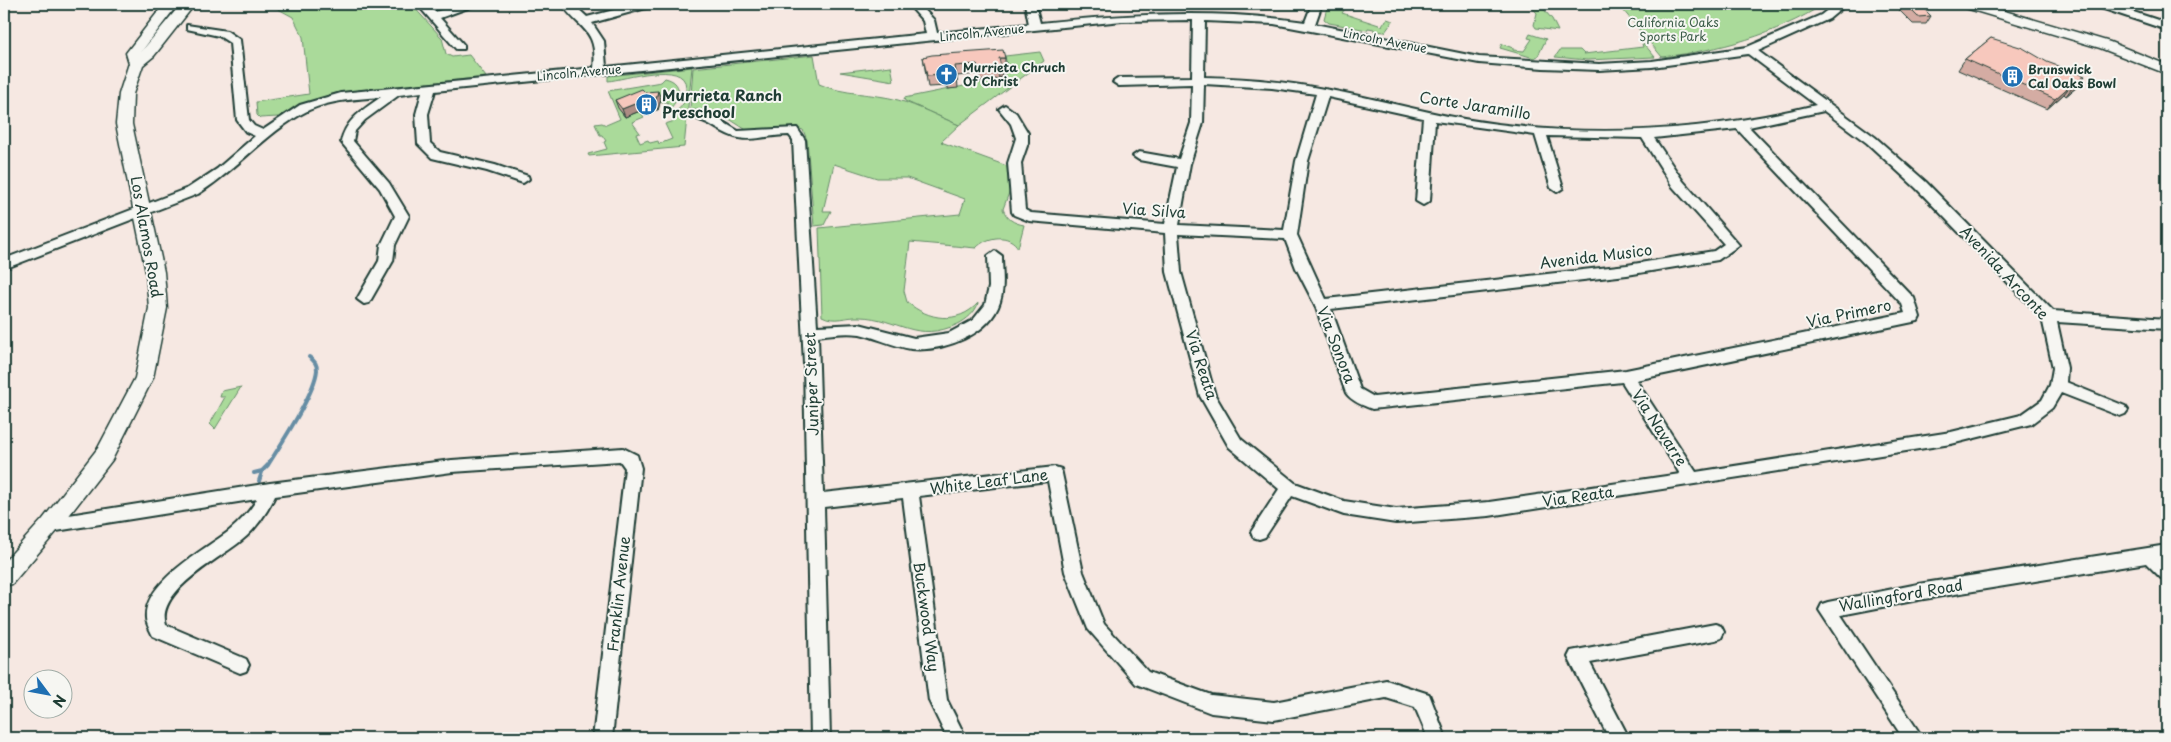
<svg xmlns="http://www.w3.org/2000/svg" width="2171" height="742" font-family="'Playpen Sans',sans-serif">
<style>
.green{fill:#aada9a;stroke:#648c67}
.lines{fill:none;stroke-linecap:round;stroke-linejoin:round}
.stream{stroke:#668da4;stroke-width:4}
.minor-casing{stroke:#1f3d34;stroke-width:4}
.major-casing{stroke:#1f3d34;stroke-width:3}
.minor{fill:#f6f6f2;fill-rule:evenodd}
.major{fill:#f6f6f2;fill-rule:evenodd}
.wall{fill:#d4aca3;stroke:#1f3d34}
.shaded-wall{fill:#ad8c84;stroke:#1f3d34}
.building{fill:#f7c8bd;stroke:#1f3d34}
.labels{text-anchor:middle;stroke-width:4;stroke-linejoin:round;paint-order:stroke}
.far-park-label{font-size:12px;fill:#3b5c48;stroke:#f6f6f2}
.far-street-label{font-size:12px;fill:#1f3d34;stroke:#f6f6f2}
.far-poi-label{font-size:12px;font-weight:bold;fill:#1f3d34;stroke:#f6f6f2;text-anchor:start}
.poi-label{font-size:15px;font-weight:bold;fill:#1f3d34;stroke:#f6f6f2;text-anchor:start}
.street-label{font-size:15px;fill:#1f3d34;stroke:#f6f6f2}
</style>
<rect width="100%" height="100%" fill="#f6e8e2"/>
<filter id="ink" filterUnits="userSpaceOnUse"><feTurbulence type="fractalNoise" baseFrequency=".02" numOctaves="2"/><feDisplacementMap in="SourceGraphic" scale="10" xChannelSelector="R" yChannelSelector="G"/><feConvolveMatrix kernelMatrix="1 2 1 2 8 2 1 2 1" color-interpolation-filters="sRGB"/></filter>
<g filter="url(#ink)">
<g class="green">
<path d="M269,4h142l31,34 4,16 6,3 17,-2 17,22 -146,15 -39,12 -23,13 -18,1 -3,-3 -1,-13 53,-8 -6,-57 -10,-20z"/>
<path d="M1328,4l19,2 -5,7 40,13 5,-7 6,2 -8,11 -11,-1v-2l-6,-1 -1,2 -38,-7 -5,-4z"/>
<path d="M1529,4h10l13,15 6,12 -22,-3 -2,-3 3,-12z"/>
<path d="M1618,4h206c-49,31 -104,46 -162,53z"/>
<path d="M1530,34l16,5 -8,17 -4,2 -34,-10 2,-4 11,4v2l11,1 8,-12 -4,-1z"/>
<path d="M1642,44h2l11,13 -68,3 -32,-3 5,-7h20l4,4 59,-7z"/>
<path d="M1040,52l4,9 -85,64 -54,-24 -1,-3 100,-20v-5l4,-3 -3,-14z"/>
<path d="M814,55l5,29c25,11 54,9 79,16 21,6 41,17 61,25l-18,17 66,24 3,24 -7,19c4,10 10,14 21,16l-6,23c-8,-15 -31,-12 -42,0l-66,-6 -6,49 3,11c21,18 51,23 71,1 -2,9 -12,17 -20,21 -42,20 -60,-6 -98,-7 -14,-1 -25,6 -38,-1l-3,-88 141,-14 5,-15 -58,-21h-30l-43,-14 -11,47h8l-7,14 -10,1 -7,-86 -4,-10 -10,-3 -45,4 -25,-16 -24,-5h-9l3,-42z"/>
<path d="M891,66l3,15 -54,-9z"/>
<path d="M692,67l-8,80 -95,9 -1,-2 19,-5 -3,-7 2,-1 -4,-6h-2l-5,-11 7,-1 4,2 14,-6 -12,-28 53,-9 4,-4c18,4 16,19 5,31h-3l1,-7h-8l1,-2 -43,8 7,9 14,-6 5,6 -12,5 8,11 -4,1 4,9 8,-3 2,3 8,-2 1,3 13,-5 -7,-15 10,-3 -1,-7c3,-4 8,-7 10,-12 2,-5 2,-10 2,-15 -1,-28 -63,-7 -78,-6v-5z"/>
<path d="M241,387l-26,42 -5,-5 15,-27h-5l2,-6z"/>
</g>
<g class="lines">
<g class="stream">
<path d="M254,473l8,-2 6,-6c13,-21 47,-72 49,-95 0,-6 -3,-10 -8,-13"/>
<path d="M259,481l3,-9"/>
</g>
<defs>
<g id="minor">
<path d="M417,4h11l7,8 24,-8h15l-1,2 -33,12 24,27v4h-8z"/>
<path d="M562,4h11l14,13 50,-13h17l-1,2 -61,17 12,18 2,26 320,-33 -3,-13 -15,-17h11l15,16 3,13 92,-9 -4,-20h10l5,19c89,-9 176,-14 265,-1l7,-18h10l-7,20 164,33 120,7 53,-3 95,-14 74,-32 14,-11h12l-18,15 -71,32 117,86 51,45 127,129 114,8v10l-110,-7 10,46 -1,14 59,24 3,4 -3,4 -5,2 -59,-23 -9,15 -21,16 -80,20 -462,72 -93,7 -52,-8 -52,-19 -27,41 -6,2 -6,-2 -2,-5 28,-43 -50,-42 -29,-51 -33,-124 -2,-39 -136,-12 -15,-6 -2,-3 -4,-49 8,-25 -5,-14 -12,-15 6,-4 11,8 12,20v10l-7,20 4,47 6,3 134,11 12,-57 -38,-7 -6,-4 6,-4 40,7 12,-36 1,-39 -73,2 -6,-4 6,-4 73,-1 1,-57 -71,1 -687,70 -7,23 2,29 10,9 55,13 33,11 1,3 -6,4 -36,-12 -55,-13 -14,-14 -2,-30 6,-22 -23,3 -34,25 -10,11 -2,10 36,42 20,33 -14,29 -2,16 -24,42 -5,1 -7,-5 22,-38 2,-16 14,-29 -15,-27 -39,-47c4,-22 23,-33 40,-45 -24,2 -50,3 -72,13 -42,21 -72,60 -111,84l-194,75v-10l184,-71 29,-19 38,-33 -9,-4 -9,-12 -7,-77 -11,-7 -32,-7v-4l40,6 13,9 9,80 5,6 9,4 37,-25 41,-12 253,-25c4,-40 -15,-38 -32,-64zM1205,21l69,3 205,39 64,5 56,2 53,-3 96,-13 68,51c-115,28 -235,34 -352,14 -47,-8 -93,-22 -140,-30 -40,-8 -80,-11 -120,-12zM1204,84l68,4 44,6 -20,67 -12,69 -105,-5 11,-61 13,-41zM1328,97l95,21 -7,83 7,4 7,-4 5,-80 100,14 16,53 6,4 6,-4 -16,-52 95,2 31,49 51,57 -10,7 -87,14 -301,34 -29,-64 11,-74zM1824,111l43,32 49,45 126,130 11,50 -3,17 -8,15 -21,15 -70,17 -255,40 -60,-92 277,-58 5,-1 2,-4 -6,-19 -165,-171zM1737,129l165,175 3,9 -279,57 -252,27 -14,-8 -29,-80 296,-34 91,-15 21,-15 -56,-64 -29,-43zM1178,234l107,5 11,29 19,37 31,88c5,8 18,13 26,16l250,-27 58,92 -191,28 -93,7 -52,-8 -49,-18 -54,-44 -26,-44 -34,-123z"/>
<path d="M2094,4h15l58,19v7l-72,-24z"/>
<path d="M700,112l15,5 23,14 59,-3 8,12 12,186 42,-2 55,14 35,-5 24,-13 12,-15 4,-18 -1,-31 7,-5 7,5c0,15 3,31 -2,46 -10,33 -57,50 -89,47 -18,-3 -34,-11 -51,-15 -14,-2 -29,0 -42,2l5,157 232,-26 6,2 22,103 21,52 44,48 63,23 63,7 112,-22 43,14 17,44h-18l-13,-31 -29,-9 -112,22 -63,-7 -75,-29 -48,-55 -23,-57 -17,-91 -129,15 28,204 19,38h-19l-18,-37 -26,-203 -79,9 6,231h-19l-7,-374 -11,-224 -4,-5c-38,1 -42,13 -78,-10 -6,-4 -13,-4 -17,-9z"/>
<path d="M623,448l14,7 4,13 -29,270h-19l32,-270 -5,-7 -168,11 -177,24c-8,17 -19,33 -34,45 -22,18 -86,51 -75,84l80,34 3,6 -3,6 -6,2 -87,-37c-3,-6 -7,-13 -7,-18 -3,-36 60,-69 83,-87 11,-9 21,-20 28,-32l-207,33 -6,-2 -2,-5 2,-5 6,-2 220,-35 182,-23z"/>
<path d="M2167,545v35l-6,-2 -15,-15 -228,37 -77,15 82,123h-20l-84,-128 3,-6 6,-2 90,-18z"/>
<path d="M1715,624l6,2 3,6 -3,6 -6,2 -125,23 39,75h-20l-41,-81 3,-6z"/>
</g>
<g id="major">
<path d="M164,4h14l-37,48 40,-48h14l-41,52 -11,9 -10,29 -1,30 32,148 3,36 -14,70 -41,82 -55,71 -45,53 -8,2v-24l39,-43 55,-71 37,-70 14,-70 -3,-36 -30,-148 3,-30 10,-31 -3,-10z"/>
<path d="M1960,4h21l129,38 57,23v9l-67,-26 -138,-41z"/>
</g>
</defs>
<use href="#minor" class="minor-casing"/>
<use href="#major" class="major-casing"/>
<use href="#minor" class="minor"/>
<use href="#major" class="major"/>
</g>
<g class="wall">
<path d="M1893,4h26l12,12 -5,8h-13z"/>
<path d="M1991,38l86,49 -11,9 -2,-2 -17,15 -89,-39 7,-11z"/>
<path d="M923,57l82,1v10l-4,1 1,8 -3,2 -19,2 -2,-7 -21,2 1,12 -10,1v-3l-20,1z"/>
<path d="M645,92l16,7 -3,11 -18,1 -15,6 -7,-9 -3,-8z"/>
</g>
<g class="shaded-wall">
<path d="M1001,67l1,10 -3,2 -1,-11z"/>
<path d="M2085,76l-8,11 -11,9 8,-11z"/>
<path d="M2072,84l-8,10 -17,15 8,-10z"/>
<path d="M658,91l3,8 -3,11 -3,-8z"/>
<path d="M637,103l3,8 -15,6 -3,-8z"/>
</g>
<g class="building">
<path d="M1905,4h14l12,12 -13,1z"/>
<path d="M1991,38l32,10 24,14 38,14 -11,9 -2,-1 -17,15 -90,-40z"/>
<path d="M1003,50l2,8h-6l2,9 -3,1 -19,2 -2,-6 -22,2 2,12h-10l-1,-3 -19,1 -4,-19 9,-2z"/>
<path d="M642,89l3,3 13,-1 -3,11 -18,1 -15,6 -7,-9z"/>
</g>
</g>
<defs>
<symbol id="church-disc" viewBox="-11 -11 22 22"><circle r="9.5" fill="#1f6fb2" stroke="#f6f6f2"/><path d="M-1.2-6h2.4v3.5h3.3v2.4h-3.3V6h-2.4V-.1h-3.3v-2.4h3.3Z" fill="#fff"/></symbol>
<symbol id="building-disc" viewBox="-11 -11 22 22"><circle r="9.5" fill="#1f6fb2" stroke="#f6f6f2"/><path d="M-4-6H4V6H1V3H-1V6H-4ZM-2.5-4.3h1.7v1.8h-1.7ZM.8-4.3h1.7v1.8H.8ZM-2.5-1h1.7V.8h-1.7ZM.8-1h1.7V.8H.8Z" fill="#fff"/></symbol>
</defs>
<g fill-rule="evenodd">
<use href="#church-disc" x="934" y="62" width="25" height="25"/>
<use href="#building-disc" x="2000" y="64" width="25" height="25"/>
<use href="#building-disc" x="634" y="92" width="25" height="25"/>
</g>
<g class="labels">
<g class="far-park-label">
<text x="1673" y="27">California Oaks<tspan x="1673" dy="14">Sports Park</tspan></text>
</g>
<g class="far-street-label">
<text transform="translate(982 33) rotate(-6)" y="4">Lincoln Avenue</text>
<text transform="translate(1385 41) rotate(11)" y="4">Lincoln Avenue</text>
<text transform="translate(579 73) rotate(-5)" y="4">Lincoln Avenue</text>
</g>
<g class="far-poi-label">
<text x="963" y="72">Murrieta Chruch<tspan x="963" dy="14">Of Christ</tspan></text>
<text x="2028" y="74">Brunswick<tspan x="2028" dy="14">Cal Oaks Bowl</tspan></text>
</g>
<g class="poi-label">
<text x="662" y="101">Murrieta Ranch<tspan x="662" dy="17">Preschool</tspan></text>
</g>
<g class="street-label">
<text transform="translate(1475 106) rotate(9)" y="5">Corte Jaramillo</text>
<text transform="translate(1154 211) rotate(4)" y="5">Via Silva</text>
<text transform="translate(146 237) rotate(80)" y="5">Los Alamos Road</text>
<text transform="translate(1596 257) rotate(-7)" y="5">Avenida Musico</text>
<text transform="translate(2004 273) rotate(47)" y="5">Avenida Arconte</text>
<text transform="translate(1849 314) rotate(-12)" y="5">Via Primero</text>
<text transform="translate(1336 345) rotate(69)" y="5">Via Sonora</text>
<text transform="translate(1201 365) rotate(72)" y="5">Via Reata</text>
<text transform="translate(812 384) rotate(-92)" y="5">Juniper Street</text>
<text transform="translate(1659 428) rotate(57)" y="5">Via Navarre</text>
<text transform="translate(989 482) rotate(-7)" y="5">White Leaf Lane</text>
<text transform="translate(1578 497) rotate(-8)" y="5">Via Reata</text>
<text transform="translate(619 594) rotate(-84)" y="5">Franklin Avenue</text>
<text transform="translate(1901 596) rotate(-10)" y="5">Wallingford Road</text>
<text transform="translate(926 617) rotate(82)" y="5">Buckwood Way</text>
</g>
</g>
<rect width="2171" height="742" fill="none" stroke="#f6f6f2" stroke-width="20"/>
<rect x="10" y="10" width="2151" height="722" fill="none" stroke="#1f3d34" stroke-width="2" filter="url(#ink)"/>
<g transform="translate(48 694) rotate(122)"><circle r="24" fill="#f6f6f2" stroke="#a0aca6"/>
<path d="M0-4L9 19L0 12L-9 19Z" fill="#1f6fb2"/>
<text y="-8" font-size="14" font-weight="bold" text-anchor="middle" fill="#1f3d34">N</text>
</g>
</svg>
